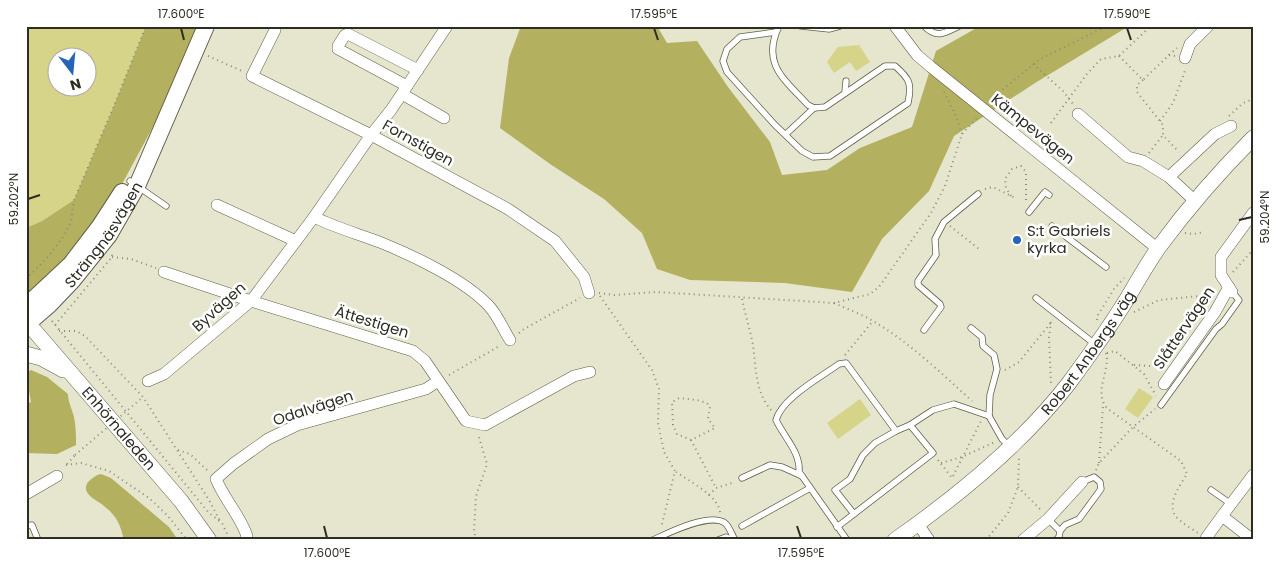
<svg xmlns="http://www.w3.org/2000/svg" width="1279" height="566" font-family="Poppins,sans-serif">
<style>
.green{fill:#d6d488;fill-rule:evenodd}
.forest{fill:#b3b05f}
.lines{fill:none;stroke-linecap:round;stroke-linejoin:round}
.service-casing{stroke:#605f4a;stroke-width:7}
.minor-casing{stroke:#605f4a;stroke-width:12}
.tertiary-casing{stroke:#605f4a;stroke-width:16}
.secondary-casing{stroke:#605f4a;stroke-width:18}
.path{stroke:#8b8b7a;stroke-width:2;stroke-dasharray:1 4;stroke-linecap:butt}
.service{stroke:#fff;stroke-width:5.5}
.minor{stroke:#fff;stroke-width:11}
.tertiary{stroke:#fff;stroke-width:15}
.secondary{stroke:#fff;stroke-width:16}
.path-bridge{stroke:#8b8b7a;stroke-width:2;stroke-dasharray:1 4;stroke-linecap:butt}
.ticks{fill:none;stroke:#2d2d24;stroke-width:2}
.poi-dot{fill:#2564b6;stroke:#fff;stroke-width:2}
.labels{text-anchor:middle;stroke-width:5;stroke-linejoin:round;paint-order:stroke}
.street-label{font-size:15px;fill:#2d2d24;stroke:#fff}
.poi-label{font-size:15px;fill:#2d2d24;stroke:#fff;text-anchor:start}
.neatline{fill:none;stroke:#2d2d24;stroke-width:2}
.ticks-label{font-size:12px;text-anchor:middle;fill:#2d2d24}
</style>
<rect width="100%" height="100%" fill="#e6e5cd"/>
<g class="green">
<path d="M26,26h120l-33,82 -39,92 -32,21 -16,7zM58,58h30v30h-30z"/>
<path d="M859,45l11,17 -14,9 -6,-9 -16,11 -7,-11 11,-15z"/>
<path d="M1139,388l14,9 -15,21 -13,-9z"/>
<path d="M860,399l11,16 -33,24 -11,-16z"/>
</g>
<g class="forest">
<path d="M146,26h51l-41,95 -35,65 -57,76 -32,31 -6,-4v-61l16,-7 32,-21 39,-92z"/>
<path d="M521,26h136l10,17 30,-2 31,46 42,55 12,33 45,-5 33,-22 52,-21 24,-76 44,-25h149l-94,57 -81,53 -25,55 -47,48 -30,53 -67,-9 -95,-3 -33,-11 -15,-36 -38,-34 -54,-35 -50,-36 9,-70z"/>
<path d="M31,370l16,7 21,17c0,8 4,15 6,23 2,10 2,19 2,28l-19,9 -31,-1v-49l5,-2 -5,-29z"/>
<path d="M101,474l10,4 58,49 9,13h-54c-2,-8 -4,-16 -9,-23 -3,-4 -7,-8 -11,-11 -7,-6 -24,-12 -16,-24 4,-4 8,-7 13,-8z"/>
</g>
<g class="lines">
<defs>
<g id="service">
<path d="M801,26l28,3 11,-3"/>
<path d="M924,26c13,13 21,7 35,0"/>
<path d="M776,32l-36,5 -13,12 -4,12 4,11 48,53 27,26 11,6 17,-1 78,-53c4,-19 2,-24 -13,-37h-10l-60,41 -11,1 -6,-3c-24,-26 -47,-41 -29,-79"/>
<path d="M845,93l1,-12"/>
<path d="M786,134l28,-26"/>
<path d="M130,181l36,25"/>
<path d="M1029,212l16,-20 4,3"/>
<path d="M1052,226l54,41"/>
<path d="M1036,298l60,47"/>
<path d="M971,328l11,9 1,9 11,9 3,14 -7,26 -1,21"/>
<path d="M924,330l17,-23 -1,-3 -22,-19v-4l18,-26 -1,-16 9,-17 34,-28"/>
<path d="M1161,405l55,-76 6,-5 17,-24 -7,-8"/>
<path d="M802,476l-3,-4c2,-19 -15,-35 -23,-52 6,-22 45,-43 63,-56l7,-1 50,68 14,-6"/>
<path d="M742,478l28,-13 12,2 20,9 45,64"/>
<path d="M1211,490l20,14"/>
<path d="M854,514l-19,-24 15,-11 13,-24 12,-12 21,-12"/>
<path d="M1048,519l12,12 -1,6 -3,3"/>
<path d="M26,526l6,-1 6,15"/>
<path d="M742,526l68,-38"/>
<path d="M837,527l96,-74 -23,-28 23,-15 21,-6 35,12 13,23 8,8"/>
<path d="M1060,531l5,-6 14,-6 22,-30 -1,-7 -6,-5 -12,5"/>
<path d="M653,540c15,-7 57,-28 72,-17 4,3 7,12 10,17"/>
<path d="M718,540l8,-3 8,3"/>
</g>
<g id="minor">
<path d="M895,26l22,29 14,12 227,182"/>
<path d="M275,30l-23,46 119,59 137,74 47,32 29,36 5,16"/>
<path d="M1185,58l5,-14 18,-18"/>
<path d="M407,86l-69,-37v-3l7,-11 3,-1 70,36"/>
<path d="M402,94l42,24"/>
<path d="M1078,114l50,43 15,4 26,16 26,24"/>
<path d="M1169,177l46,-43 16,-8"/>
<path d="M217,205l79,36"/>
<path d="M314,217c22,11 45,17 68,26 32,13 82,37 106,62 9,9 15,24 22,35"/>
<path d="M164,272l87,29 162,50 12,10 41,60 19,4 89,-49 16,-4"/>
<path d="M1232,292l-11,-17v-18l32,-44"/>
<path d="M148,381l16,-7 87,-73 63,-84 57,-82 20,-25 56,-84"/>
<path d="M1164,384l51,-72 14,-25"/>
<path d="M1253,475l-31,41 31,24"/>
<path d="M26,494l31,-18"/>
<path d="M918,524l11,16"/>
<path d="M1206,538l16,-22"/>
<path d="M245,540l2,-4c-7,-21 -23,-37 -31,-57l17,-15 35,-25 29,-14 129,-36 12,-8"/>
<path d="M1023,540l25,-21 34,-37"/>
</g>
<g id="tertiary">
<path id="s1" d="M26,321l155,180 28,39"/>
<path d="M26,354l15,4 22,12"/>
<path id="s2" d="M895,540c63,-44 126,-95 174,-157 20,-27 40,-55 58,-84 10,-17 20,-35 32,-52 28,-38 60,-75 94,-109"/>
</g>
<g id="secondary">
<path d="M26,306l45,-42 29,-38 22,-34"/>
<path id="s3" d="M26,325l23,-20 23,-24 37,-46 28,-49 69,-160"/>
</g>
</defs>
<use href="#service" class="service-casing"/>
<use href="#minor" class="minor-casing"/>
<use href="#tertiary" class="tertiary-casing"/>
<use href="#secondary" class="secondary-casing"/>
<g class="path">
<path d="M1169,55l8,-7"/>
<path d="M208,56l34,15"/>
<path d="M1119,56l24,24 26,-25 6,1"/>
<path d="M1033,64l30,27 10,13"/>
<path d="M1143,80l-6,5v7l26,33v10l16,17"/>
<path d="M944,92l12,24 6,18"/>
<path d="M991,99l49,-40 67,-33"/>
<path d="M1229,116l14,-13 8,-3"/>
<path d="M1160,121l13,-18 13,-35"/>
<path d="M1051,123l35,-48 15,-16 18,-3 32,-30"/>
<path d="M1149,153l14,-18"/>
<path d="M985,189l8,-2 22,11"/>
<path d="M1011,196l-5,-8 -1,-9 7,-10 9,-3 5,6v30"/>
<path d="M950,226l29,23"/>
<path d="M1185,233l9,1 10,-2"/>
<path d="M112,257l19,2 25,9"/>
<path d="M1233,272l20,-22"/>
<path d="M26,279l23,-23 14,-19 8,-15 3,-22 39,-92 33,-82"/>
<path d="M599,293l15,2 42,-3 178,11 36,-9 9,-7 52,-74 14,-27 17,-52 15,-16"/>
<path d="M600,296l52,74 7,19 -1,34 6,29 11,19 -14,57"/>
<path d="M742,299c3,15 8,30 11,46 3,22 2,48 19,66"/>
<path d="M834,303c13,6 27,11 39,18 36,21 68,52 99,80"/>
<path d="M1134,312l25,-12 41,-4 13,-4"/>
<path d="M1097,320l1,-5 16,-26 10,-11"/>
<path d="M52,321l157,192 13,10 8,17"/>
<path d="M1051,322l-2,15 2,47"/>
<path d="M55,325l57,-68v-4"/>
<path d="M59,331h17l9,5 58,61 66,103 11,21"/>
<path d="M519,333l5,-4 56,-31"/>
<path d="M1106,353c5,17 -14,40 2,56l73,52 6,13c-6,10 -20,28 -12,41 4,7 16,13 23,18"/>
<path d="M1107,353l8,-2 29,23 12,22"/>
<path d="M845,355l28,-34"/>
<path d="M1134,365l17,1 16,-7"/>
<path d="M1005,370l14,-8 34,-42"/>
<path d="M449,375l52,-30"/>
<path d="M691,440l-14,-6 -4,-9 -1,-23 7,-4 18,2 10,3 3,4 -2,12 7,9 -24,12 25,48"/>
<path d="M178,450l12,4 18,17"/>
<path d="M938,460l14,18 29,-57"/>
<path d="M941,463l21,-6 33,-15"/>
<path d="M1099,463l4,-57"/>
<path d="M67,464l8,-9"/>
<path d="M66,465l15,-2 28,8 40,27 19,18 19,24"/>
<path d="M1096,470l3,-7 34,-36 22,-18"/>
<path d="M676,472c12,8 44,25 44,41"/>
<path d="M1018,487l24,24"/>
<path d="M709,495l7,-7 19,-6"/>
<path d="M476,540l-2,-9 2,-35 11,-32 -9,-30"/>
<path d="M986,540l22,-27 10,-26 1,-30"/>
</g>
<use href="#service" class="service"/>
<use href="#minor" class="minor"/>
<use href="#tertiary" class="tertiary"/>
<use href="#secondary" class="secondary"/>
<path class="path-bridge" d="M75,455l68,-58"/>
</g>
<path class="ticks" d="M181,28l3,12M654,28l4,12M1127,28l4,12M28,199l12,-4M1239,220l13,-3M324,526l3,12M797,526l4,12"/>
<circle class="poi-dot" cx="1017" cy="240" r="5"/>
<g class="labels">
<g class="street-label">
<text transform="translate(1033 129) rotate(39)" y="5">Kämpevägen</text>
<text transform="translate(418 143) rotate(29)" y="5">Fornstigen</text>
<text dy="5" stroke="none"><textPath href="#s3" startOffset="120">Strängnäsvägen</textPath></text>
<text transform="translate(219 307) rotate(-42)" y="5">Byvägen</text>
<text transform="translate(372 322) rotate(17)" y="5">Ättestigen</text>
<text transform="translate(1184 328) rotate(-56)" y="5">Slåttervägen</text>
<text dy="5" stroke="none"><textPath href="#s2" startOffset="271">Robert Anbergs väg</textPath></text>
<text transform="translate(313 408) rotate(-18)" y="5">Odalvägen</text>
<text dy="5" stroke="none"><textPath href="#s1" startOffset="142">Enhörnaleden</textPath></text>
</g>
<g class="poi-label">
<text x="1027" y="236">S:t Gabriels<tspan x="1027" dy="17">kyrka</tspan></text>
</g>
</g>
<rect width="1279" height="566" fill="none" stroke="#ffffff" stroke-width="55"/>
<g transform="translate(72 72) rotate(164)"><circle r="24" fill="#ffffff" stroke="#ababa7"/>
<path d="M0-4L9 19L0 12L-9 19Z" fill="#2564b6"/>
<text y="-8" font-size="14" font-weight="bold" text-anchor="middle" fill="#2d2d24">N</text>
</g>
<rect x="28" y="28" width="1224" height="510" class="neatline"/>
<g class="ticks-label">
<text x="181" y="18">17.600°E</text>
<text x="654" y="18">17.595°E</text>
<text x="1127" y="18">17.590°E</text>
<text transform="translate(14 199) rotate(-90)" y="4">59.202°N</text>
<text transform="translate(1265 217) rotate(-90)" y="4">59.204°N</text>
<text x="327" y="557">17.600°E</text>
<text x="801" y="557">17.595°E</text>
</g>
</svg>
